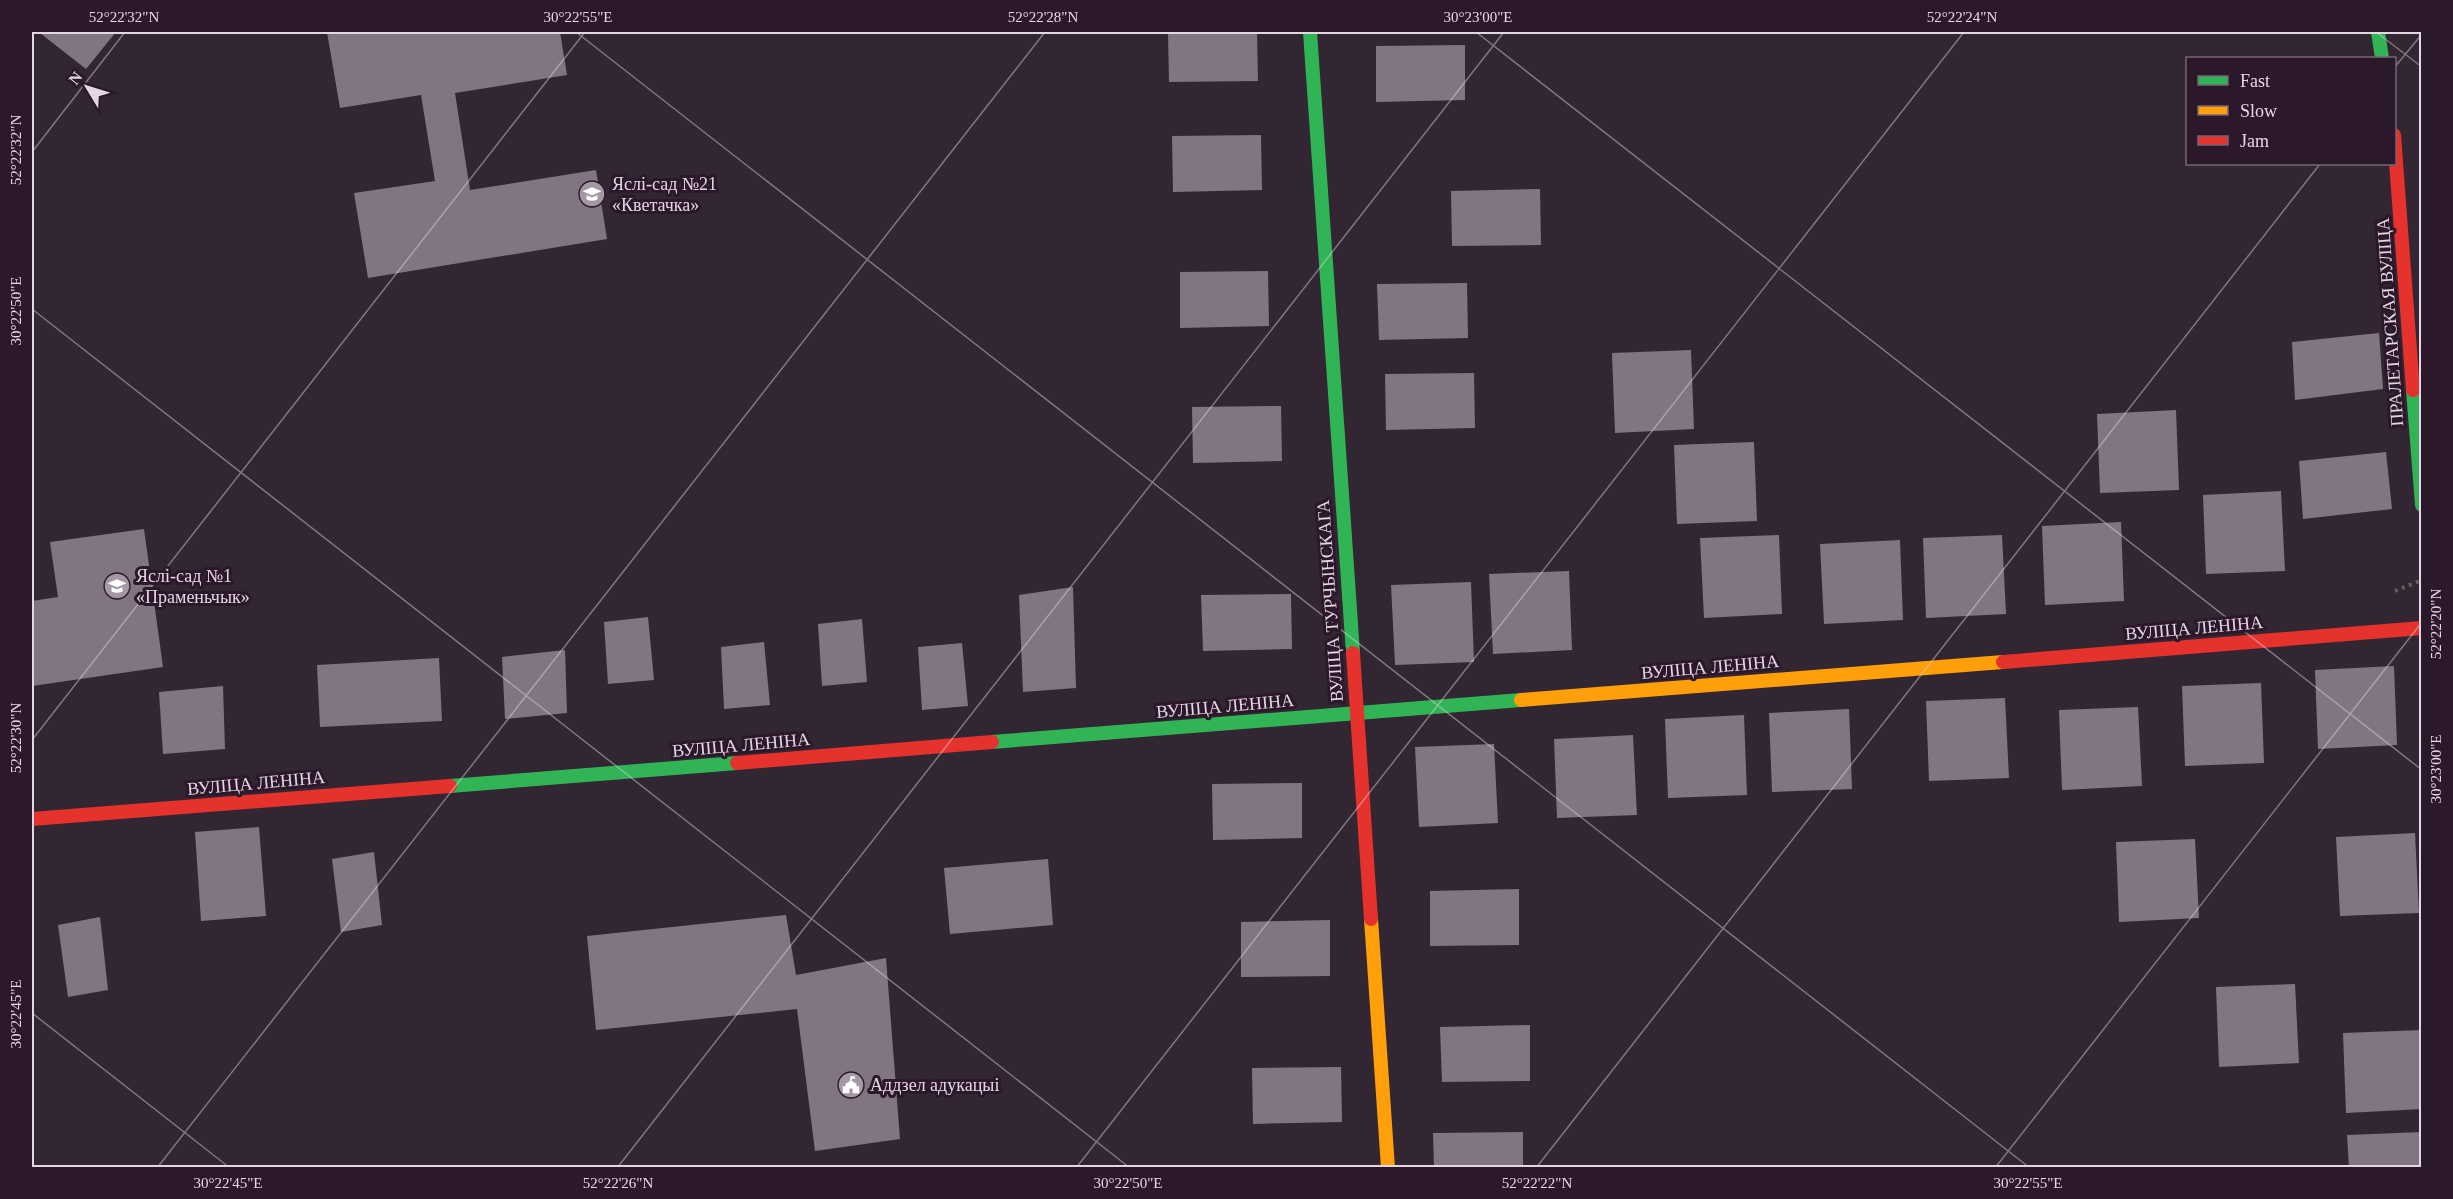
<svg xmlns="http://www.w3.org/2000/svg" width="2453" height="1199" font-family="'Times New Roman',serif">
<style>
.building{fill:#827582}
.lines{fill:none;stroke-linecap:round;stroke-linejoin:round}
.path{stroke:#6a5e61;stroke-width:4;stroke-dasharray:3 4.5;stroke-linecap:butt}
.fast{stroke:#30b455;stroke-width:14}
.slow{stroke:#ff9f0a;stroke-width:14}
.jam{stroke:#e5322d;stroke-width:14}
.ticks{fill:none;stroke:#e4d6e3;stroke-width:1.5;stroke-opacity:0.45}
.labels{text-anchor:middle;stroke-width:6;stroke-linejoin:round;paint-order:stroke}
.poi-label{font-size:18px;fill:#e4d6e3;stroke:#2c182b;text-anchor:start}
.street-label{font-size:18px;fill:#e4d6e3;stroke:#2c182b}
.neatline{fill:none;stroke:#e4d6e3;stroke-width:2}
.ticks-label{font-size:15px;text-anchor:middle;fill:#e4d6e3}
</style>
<rect width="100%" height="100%" fill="#312631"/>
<g class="building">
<path d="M41,32h75l-30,37 -46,-36z"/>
<path d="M327,32h233l7,43 -112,18 15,97 126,-20 11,69 -239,39 -14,-85 81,-12 -14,-86 -81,13z"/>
<path d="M1168,32h89l1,49 -89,1z"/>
<path d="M1465,45v55l-89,2v-56z"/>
<path d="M1261,135l1,55 -89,2 -1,-56z"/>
<path d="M1540,189l1,56 -89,1 -1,-55z"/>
<path d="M1268,271l1,55 -89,2v-56z"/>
<path d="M1467,283l1,55 -89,2 -2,-56z"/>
<path d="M2379,333l4,56 -88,11 -3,-58z"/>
<path d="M1691,350l3,79 -79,4 -3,-80z"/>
<path d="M1474,373l1,55 -89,2 -1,-56z"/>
<path d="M1281,406l1,55 -89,2 -1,-56z"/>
<path d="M2176,410l3,80 -79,3 -3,-79z"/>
<path d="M1754,442l3,79 -80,3 -3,-79z"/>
<path d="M2386,452l6,57 -89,10 -4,-58z"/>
<path d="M2281,491l4,80 -79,3 -3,-79z"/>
<path d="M2121,522l3,79 -79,4 -3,-79z"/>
<path d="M144,529l19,138 -131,19v-85l26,-4 -8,-55z"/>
<path d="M1779,535l3,79 -78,4 -4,-80z"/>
<path d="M2002,535l4,79 -80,4 -3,-80z"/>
<path d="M1900,540l3,80 -79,4 -4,-80z"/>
<path d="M1569,571l3,79 -79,4 -4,-80z"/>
<path d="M1471,582l3,80 -79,3 -4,-80z"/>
<path d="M1073,587l3,101 -53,4 -4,-97z"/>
<path d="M1291,594l1,55 -89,2 -2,-56z"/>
<path d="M648,617l6,63 -46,4 -4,-62z"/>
<path d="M862,619l5,63 -45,4 -4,-62z"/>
<path d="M764,642l6,63 -46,4 -3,-62z"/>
<path d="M962,643l6,63 -46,4 -4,-63z"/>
<path d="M565,650l2,63 -62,6 -3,-62z"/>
<path d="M439,658l3,63 -122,6 -3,-62z"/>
<path d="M2394,666l3,79 -79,4 -3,-79z"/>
<path d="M2261,683l3,80 -79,3 -3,-80z"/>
<path d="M223,686l2,63 -62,5 -4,-62z"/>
<path d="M2005,698l4,80 -80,3 -3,-80z"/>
<path d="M2138,707l4,79 -80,4 -3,-80z"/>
<path d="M1849,709l3,80 -80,3 -3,-79z"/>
<path d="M1744,715l3,80 -79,3 -3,-79z"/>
<path d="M1633,735l4,80 -80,3 -3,-79z"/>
<path d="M1494,744l4,79 -79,4 -4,-80z"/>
<path d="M1302,783v55l-89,2 -1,-56z"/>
<path d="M259,827l7,89 -65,5 -6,-89z"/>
<path d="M2415,833l4,80 -79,3 -4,-79z"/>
<path d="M2195,839l4,79 -80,4 -3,-80z"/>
<path d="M374,852l8,73 -41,7 -9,-73z"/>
<path d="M1048,859l5,66 -103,9 -6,-66z"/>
<path d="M1519,889v56l-89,1v-55z"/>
<path d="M786,915l10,60 90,-17 14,181 -85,12 -18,-142 -201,21 -9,-94z"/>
<path d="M100,917l8,73 -40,7 -10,-72z"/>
<path d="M1330,920v56l-89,1v-55z"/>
<path d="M2295,984l4,79 -80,4 -3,-80z"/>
<path d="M1530,1025v56l-88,1 -2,-55z"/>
<path d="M2422,1030v79l-76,4 -3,-80z"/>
<path d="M1341,1067l1,55 -89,2 -1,-56z"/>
<path d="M1523,1132v36h-89l-1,-35z"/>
<path d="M2422,1132v36h-73l-2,-33z"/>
</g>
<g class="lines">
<path class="path" d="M2395,591l27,-11"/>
<g class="fast">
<path d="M1310,32l43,621"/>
<path d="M2378,32l4,26"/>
<path d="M2413,390l9,115"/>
<path d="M992,742l529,-42"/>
<path d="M450,786l287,-23"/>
</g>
<g class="slow">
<path d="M1521,700l482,-38"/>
<path d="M1371,919l17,249"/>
</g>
<g class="jam">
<path d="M2394,135l19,255"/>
<path d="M1353,653l18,266"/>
<path d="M2003,662l419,-34"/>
<path d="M737,763l255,-21"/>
<path d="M32,819l418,-33"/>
</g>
</g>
<path class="ticks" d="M576,32l1454,1136M1476,32l946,738M2376,32l46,35M2394,68l28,-34M32,152l93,-120M32,309l1098,859M32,740l553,-708M32,1013l198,155M157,1168l888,-1136M617,1168l887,-1136M1076,1168l888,-1136M1536,1168l784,-1004M1995,1168l427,-546"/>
<defs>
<symbol id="school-disc" viewBox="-11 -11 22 22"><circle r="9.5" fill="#a598a5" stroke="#2c182b"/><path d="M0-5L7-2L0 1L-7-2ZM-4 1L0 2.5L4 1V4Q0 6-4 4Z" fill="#fff"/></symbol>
<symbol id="civic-disc" viewBox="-11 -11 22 22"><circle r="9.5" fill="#a598a5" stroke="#2c182b"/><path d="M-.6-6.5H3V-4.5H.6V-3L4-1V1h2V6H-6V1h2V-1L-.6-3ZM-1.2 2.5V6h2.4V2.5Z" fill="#fff"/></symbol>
</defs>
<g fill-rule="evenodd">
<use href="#school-disc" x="577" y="179" width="30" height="30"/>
<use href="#school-disc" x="102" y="571" width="30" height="30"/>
<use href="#civic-disc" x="836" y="1070" width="30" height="30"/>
</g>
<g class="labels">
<g class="poi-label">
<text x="612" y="190">Яслі-сад №21<tspan x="612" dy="21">«Кветачка»</tspan></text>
<text x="136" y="582">Яслі-сад №1<tspan x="136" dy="21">«Праменьчык»</tspan></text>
<text x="870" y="1091">Аддзел адукацыі</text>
</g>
<g class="street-label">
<text transform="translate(2390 322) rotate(-94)" y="6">ПРАЛЕТАРСКАЯ ВУЛІЦА</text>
<text transform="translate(1330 601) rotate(-94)" y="6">ВУЛІЦА ТУРЧЫНСКАГА</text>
<text transform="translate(2194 628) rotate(-5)" y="6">ВУЛІЦА ЛЕНІНА</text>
<text transform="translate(1710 667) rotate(-5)" y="6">ВУЛІЦА ЛЕНІНА</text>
<text transform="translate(1225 706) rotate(-5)" y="6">ВУЛІЦА ЛЕНІНА</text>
<text transform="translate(741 745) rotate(-5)" y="6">ВУЛІЦА ЛЕНІНА</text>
<text transform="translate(256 783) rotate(-5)" y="6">ВУЛІЦА ЛЕНІНА</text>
</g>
</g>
<rect width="2453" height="1199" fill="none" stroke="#2c182b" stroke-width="66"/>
<rect x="2186" y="57" width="210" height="108" fill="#2c182b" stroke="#766475" stroke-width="1.5"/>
<rect x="2198" y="76" width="30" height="9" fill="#30b455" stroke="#766475" stroke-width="1.5"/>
<text x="2240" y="87" font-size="18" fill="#e4d6e3">Fast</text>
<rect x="2198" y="106" width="30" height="9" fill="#ff9f0a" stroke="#766475" stroke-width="1.5"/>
<text x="2240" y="117" font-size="18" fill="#e4d6e3">Slow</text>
<rect x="2198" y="136" width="30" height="9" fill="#e5322d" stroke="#766475" stroke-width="1.5"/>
<text x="2240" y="147" font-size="18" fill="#e4d6e3">Jam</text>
<g transform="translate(87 87) rotate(308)" stroke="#2c182b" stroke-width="4.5" paint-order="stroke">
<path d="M0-4.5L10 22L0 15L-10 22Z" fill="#e4d6e3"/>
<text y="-9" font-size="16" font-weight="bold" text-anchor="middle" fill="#e4d6e3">N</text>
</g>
<rect x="33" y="33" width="2387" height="1133" class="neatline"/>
<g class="ticks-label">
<text x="124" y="22">52°22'32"N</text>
<text x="578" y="22">30°22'55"E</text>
<text x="1043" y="22">52°22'28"N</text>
<text x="1478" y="22">30°23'00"E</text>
<text x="1962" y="22">52°22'24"N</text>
<text transform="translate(16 150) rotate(-90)" y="5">52°22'32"N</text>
<text transform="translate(16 311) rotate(-90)" y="5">30°22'50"E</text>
<text transform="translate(2436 624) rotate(-90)" y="5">52°22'20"N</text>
<text transform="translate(16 738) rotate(-90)" y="5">52°22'30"N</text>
<text transform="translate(2436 769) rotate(-90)" y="5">30°23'00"E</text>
<text transform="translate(16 1014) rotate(-90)" y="5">30°22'45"E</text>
<text x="228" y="1188">30°22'45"E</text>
<text x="618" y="1188">52°22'26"N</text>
<text x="1128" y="1188">30°22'50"E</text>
<text x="1537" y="1188">52°22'22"N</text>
<text x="2028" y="1188">30°22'55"E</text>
</g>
</svg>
